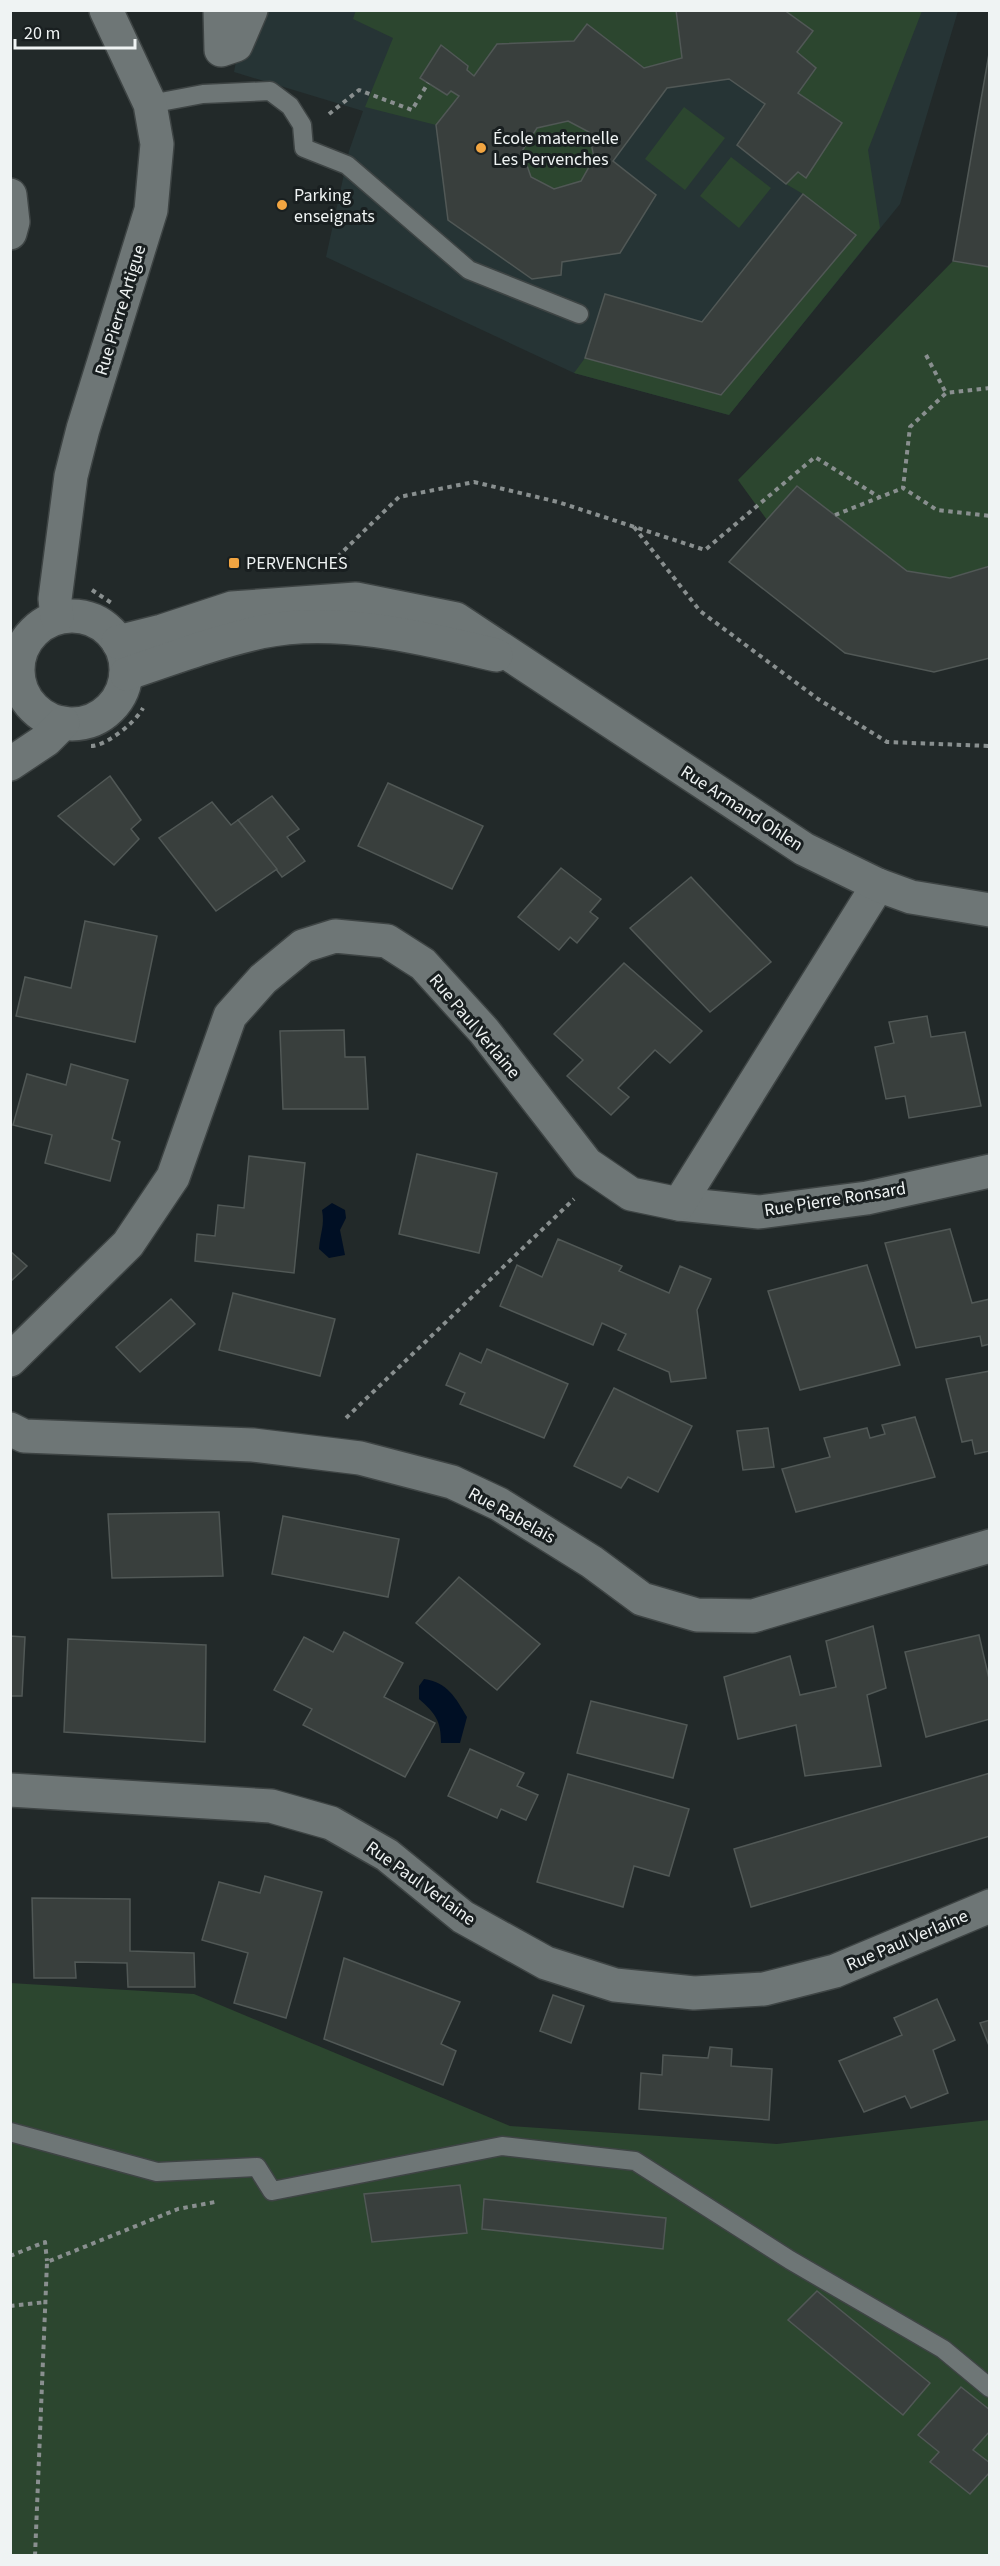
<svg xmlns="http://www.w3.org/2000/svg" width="1000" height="2566" font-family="'Source Sans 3',sans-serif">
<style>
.built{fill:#263435}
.green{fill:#2c462f}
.water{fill:#000f24}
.building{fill:#393f3d;stroke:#515856;stroke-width:1.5;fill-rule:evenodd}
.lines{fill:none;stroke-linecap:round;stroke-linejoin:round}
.lane-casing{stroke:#3e4444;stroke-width:21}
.street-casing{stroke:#3e4444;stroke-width:36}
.secondary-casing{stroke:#3e4444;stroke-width:36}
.path{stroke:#898f8f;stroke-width:4;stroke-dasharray:4.5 4.5;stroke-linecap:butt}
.lane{stroke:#6e7676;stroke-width:18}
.street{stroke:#6e7676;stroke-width:33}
.secondary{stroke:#6e7676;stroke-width:33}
.poi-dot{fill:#f2a541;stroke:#191f20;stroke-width:2}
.labels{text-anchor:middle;stroke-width:6;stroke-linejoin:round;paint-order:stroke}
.poi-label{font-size:18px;fill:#eff3f3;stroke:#191f20;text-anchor:start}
.street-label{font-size:18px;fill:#eff3f3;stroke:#191f20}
</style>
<rect width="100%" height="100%" fill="#222929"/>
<path class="built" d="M206,11h752l-58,193 -171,211 -155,-42 -248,-116 23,-106 14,-40 -129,-39 2,-11z"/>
<g class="green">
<path d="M356,10l320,1 6,47 -38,10 -57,-44 -13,17 -77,3 -23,32 -7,-6 1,-4 -27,-21 -21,33 27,17 4,-4 8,5 -23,29 -71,-18 28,-69 -40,-19z"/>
<path d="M784,11h138l-54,139 12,78 -151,187 -155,-42 11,-15 136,37 134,-160 -52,-41 -17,-10 12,-12 8,5 36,-54 -44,-30 18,-25 -19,-16 16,-21z"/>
<path d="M684,107l41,31 -40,52 -40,-31z"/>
<path d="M568,121l21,11 5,26 -13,23 -27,8 -23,-12 -9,-26 15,-23z"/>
<path d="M731,157l40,31 -32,40 -39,-32z"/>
<path d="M953,261l36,6v299l-39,12 -43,-7 -110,-85 -30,34 -29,-40z"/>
<path d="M10,1983l184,11 316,132 267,18 212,-24v435h-978z"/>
</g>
<g class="water">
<path d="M332,1203l13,7 1,8 -6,12 5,25 -16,3 -10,-9c1,-16 6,-23 3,-39z"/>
<path d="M424,1679c23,3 32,19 43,38l-7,26h-19c0,-22 -5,-29 -22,-44v-13z"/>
</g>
<g class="building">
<path d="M676,10h108l29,21 -16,21 19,16 -18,25 44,30 -36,55 -8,-6 -12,12 -49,-39 28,-41 -36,-25 -62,9 -54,73 43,34 -36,58 -58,9 -1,13 -29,4 -84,-59 -12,-95 23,-29 -8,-5 -4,4 -27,-17 21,-33 27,21 -1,4 7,6 23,-32 77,-3 13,-17 57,44 38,-10zM568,121l21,11 5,26 -13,23 -27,8 -23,-12 -9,-26 15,-23z"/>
<path d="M990,48v219l-37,-6z"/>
<path d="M803,194l53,41 -135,160 -136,-37 20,-64 97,28z"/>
<path d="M797,486l110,85 43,7 40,-12v92l-56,14 -89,-19 -116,-91z"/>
<path d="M110,776l31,44 -10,9 8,10 -25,26 -56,-49z"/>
<path d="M388,783l95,43 -31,63 -94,-43z"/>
<path d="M272,796l27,33 -12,8 18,24 -23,16 -44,-57z"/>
<path d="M212,802l19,23 7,-5 39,49 -61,42 -57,-73z"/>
<path d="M561,868l40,31 -11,13 8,6 -21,25 -7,-6 -11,13 -41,-33z"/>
<path d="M691,877l80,85 -61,50 -80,-84z"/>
<path d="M85,921l72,15 -22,106 -119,-26 9,-39 46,11z"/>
<path d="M624,963l78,68 -32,32 -15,-13 -37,38 11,9 -18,18 -44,-39 16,-16 -29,-26z"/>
<path d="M927,1016l4,21 34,-5 16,74 -72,12 -4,-22 -19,3 -11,-52 19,-4 -5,-21z"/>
<path d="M344,1030l1,27h20l3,52h-85l-3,-78z"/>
<path d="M71,1064l57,16 -16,59 8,3 -10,39 -65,-18 7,-28 -39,-10 14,-51 39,11z"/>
<path d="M417,1154l80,19 -18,80 -80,-19z"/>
<path d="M249,1156l56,7 -11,110 -99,-12 2,-27 18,2 3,-31 26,3z"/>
<path d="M950,1229l22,74 18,-4v45l-8,2 -2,-10 -64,12 -31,-105z"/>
<path d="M558,1239l64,27 -3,5 50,22 11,-27 31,13 -14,31 9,68 -35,4 -2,-10 -51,-22 8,-16 -24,-11 -9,22 -93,-39 17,-41 25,12z"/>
<path d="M10,1251l17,15 -17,16z"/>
<path d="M867,1265l33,100 -100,25 -32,-99z"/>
<path d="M233,1293l102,26 -15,57 -101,-26z"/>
<path d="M171,1299l24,25 -55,48 -24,-25z"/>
<path d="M487,1349l81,35 -24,54 -84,-34 5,-11 -19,-8 14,-32 21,10z"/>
<path d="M990,1371v80l-15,3 -3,-14 -10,2 -16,-63z"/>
<path d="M614,1388l78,38 -34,66 -30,-15 -7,11 -47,-22z"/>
<path d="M915,1417l20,60 -139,35 -14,-43 48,-12 -6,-19 43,-10 3,10 15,-4 -3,-9z"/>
<path d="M768,1428l6,39 -31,3 -6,-39z"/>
<path d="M219,1512l4,64 -111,2 -4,-64z"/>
<path d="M283,1516l116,23 -11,58 -116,-23z"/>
<path d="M459,1577l81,67 -43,46 -81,-67z"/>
<path d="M873,1626l13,62 -19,7 14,71 -76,10 -9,-51 -58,14 -14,-62 66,-21 10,39 36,-8 -10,-46z"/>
<path d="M344,1632l59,31 -19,34 51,26 -30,54 -102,-52 9,-16 -38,-19 30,-53 29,15z"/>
<path d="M979,1635l11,48v36l-64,18 -21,-85z"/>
<path d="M10,1636l15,1 -3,59h-12z"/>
<path d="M68,1639l138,6 -1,97 -141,-10z"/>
<path d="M591,1701l96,24 -14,53 -96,-25z"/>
<path d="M470,1749l54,24 -7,13 21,9 -12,25 -25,-11 -4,9 -49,-22z"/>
<path d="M990,1773v63l-239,71 -17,-58z"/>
<path d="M568,1774l121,35 -20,67 -35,-10 -11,41 -86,-25z"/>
<path d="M265,1876l57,16 -36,126 -52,-15 14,-50 -46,-13 17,-58 41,11z"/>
<path d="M32,1898l98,1v52l64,2 1,34h-67l-1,-24 -52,-1 1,16h-42z"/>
<path d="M344,1958l116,44 -19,42 15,7 -13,34 -119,-46z"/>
<path d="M553,1995l31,11 -13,37 -31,-12z"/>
<path d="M937,1999l18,41 -22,10 15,43 -37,15 -6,-12 -41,16 -25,-51 63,-26 -8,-17z"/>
<path d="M990,2020v28l-10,-25z"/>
<path d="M710,2047l22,2 -1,17 41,3 -3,51 -130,-11 2,-36 21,2 1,-20 45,3z"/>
<path d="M460,2185l7,48 -95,9 -8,-48z"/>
<path d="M484,2199l182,19 -3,31 -181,-20z"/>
<path d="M817,2291l113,92 -27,32 -115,-95z"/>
<path d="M961,2387l29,23v21l-17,19 17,13v9l-20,22 -40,-32 9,-10 -21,-17z"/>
</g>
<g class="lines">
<defs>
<g id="lane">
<path d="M150,104l53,-10 67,-3 20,15 12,19 2,23 43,17 122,105 110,44"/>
<path d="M10,2132l147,40 100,-5 15,24 230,-45 133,15 155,99 153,89 47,39"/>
</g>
<g id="street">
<path d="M220,10l1,40 15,-5 15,-35"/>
<path d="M10,195l3,27 -3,11"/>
<path d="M679,1204l80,8 108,-14 123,-27"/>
<path d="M10,1360l118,-116 45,-67 57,-161 33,-37 40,-33 32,-10 52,5 36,23 61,67 103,133 44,30 48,10 199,-319"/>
<path d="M10,1429l14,7 229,9 107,13 92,24 47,22 93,58 50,37 55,16 56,1 237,-70"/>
<path d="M10,1790l261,16 60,17 56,32 76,62 83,46 69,22 79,8 70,-4 71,-18 155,-65"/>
</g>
<g id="secondary">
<circle cx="72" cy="670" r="54"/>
<path d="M57,617l-2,-18 16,-123 12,-47 68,-219 6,-66 -7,-40 -44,-94"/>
<path d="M118,642l44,-11 70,-23 124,-9 100,20 348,230 74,36 33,12 79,13"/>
<path d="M126,674c44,-15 90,-32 135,-42 74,-16 163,6 235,23"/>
<path d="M10,764l36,-24 17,-17"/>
</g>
</defs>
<use href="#lane" class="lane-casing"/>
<use href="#street" class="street-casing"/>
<use href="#secondary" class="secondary-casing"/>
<g class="path">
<path d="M329,114l30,-24 53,20 16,-27"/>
<path d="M926,355l20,38"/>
<path d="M990,388l-44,5 -36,34 -7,61 34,22 53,6"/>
<path d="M835,515l68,-27"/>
<path d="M634,527l66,84 118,88 69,43 103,4"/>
<path d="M331,563l68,-66 75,-15 84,20 147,48 110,-93 64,40"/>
<path d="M92,590l21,14"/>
<path d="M91,746c15,0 45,-24 52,-38"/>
<path d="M346,1418l228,-219"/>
<path d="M10,2256l35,-14 2,19"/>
<path d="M10,2306l37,-4"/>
<path d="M35,2556l12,-294 131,-53 37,-7"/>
</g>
<use href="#lane" class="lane"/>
<use href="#street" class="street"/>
<use href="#secondary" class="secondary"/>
</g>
<g class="poi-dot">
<circle cx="481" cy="148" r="6"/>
<circle cx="282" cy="205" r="6"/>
<rect x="228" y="557" width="12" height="12" rx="3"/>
</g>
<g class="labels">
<g class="poi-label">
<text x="493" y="144">École maternelle<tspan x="493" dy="21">Les Pervenches</tspan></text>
<text x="294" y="201">Parking<tspan x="294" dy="21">enseignats</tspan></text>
<text x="246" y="569">PERVENCHES</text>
</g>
<g class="street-label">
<text transform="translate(120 310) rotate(-73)" y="6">Rue Pierre Artigue</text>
<text transform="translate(742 808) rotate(33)" y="6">Rue Armand Ohlen</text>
<text transform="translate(475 1026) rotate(50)" y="6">Rue Paul Verlaine</text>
<text transform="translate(835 1199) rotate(-9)" y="6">Rue Pierre Ronsard</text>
<text transform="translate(512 1515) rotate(29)" y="6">Rue Rabelais</text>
<text transform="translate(421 1883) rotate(36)" y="6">Rue Paul Verlaine</text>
<text transform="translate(907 1940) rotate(-23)" y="6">Rue Paul Verlaine</text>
</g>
</g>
<rect width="1000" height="2566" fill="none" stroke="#eff3f3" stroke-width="24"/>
<path d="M15 39v9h120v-9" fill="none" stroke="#eff3f3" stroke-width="3"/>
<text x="24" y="39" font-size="18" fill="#eff3f3" stroke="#191f20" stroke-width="4.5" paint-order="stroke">20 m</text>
</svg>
